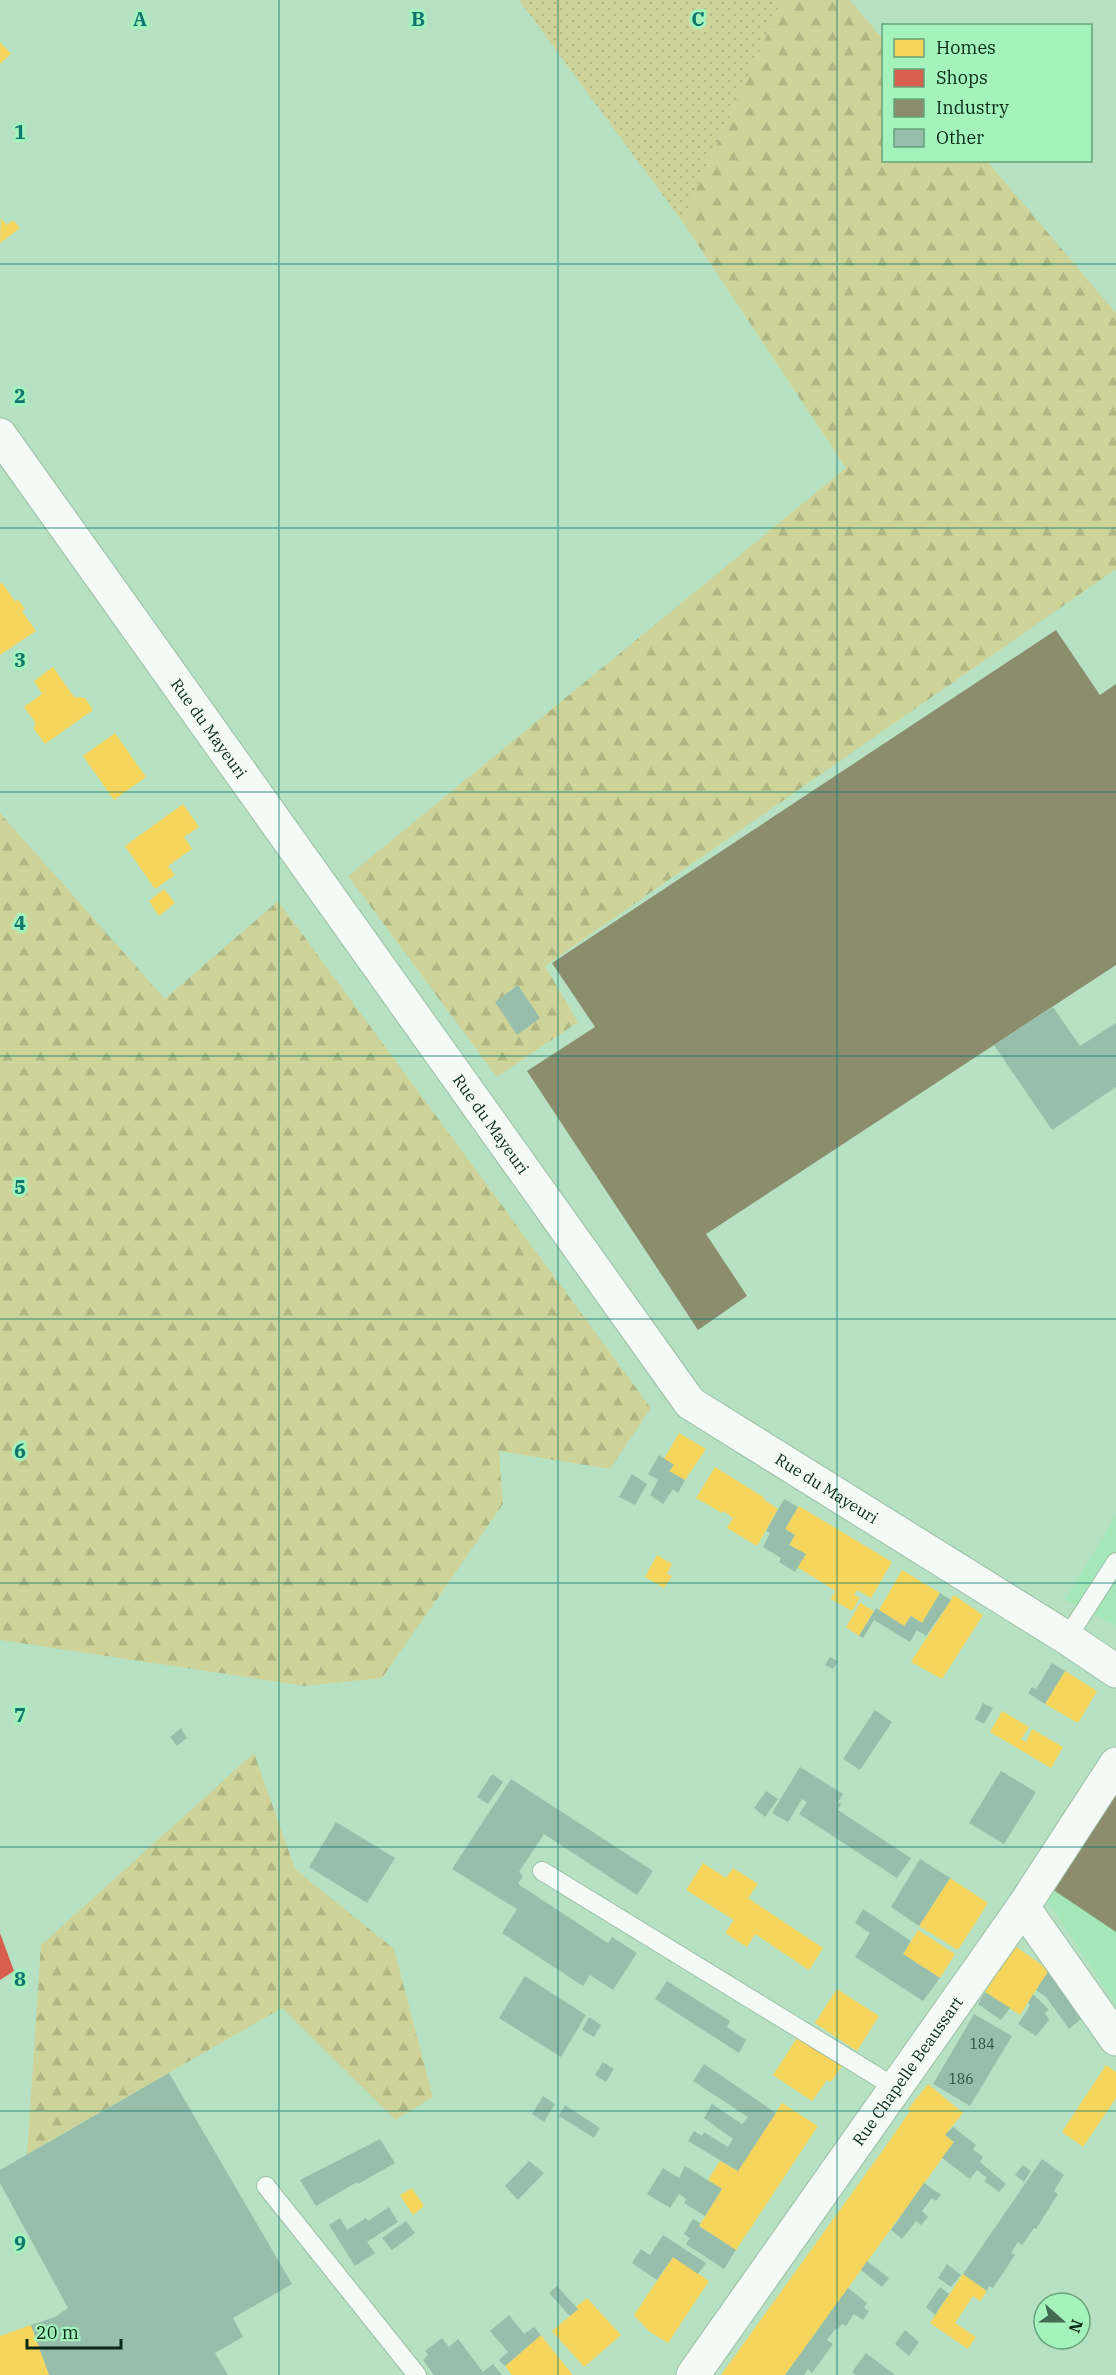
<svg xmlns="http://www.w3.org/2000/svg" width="1116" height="2375" font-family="'IBM Plex Serif',serif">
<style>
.built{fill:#a4e8b9}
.grass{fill:url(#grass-dots)}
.forest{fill:url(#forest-firs)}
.homes{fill:#f6d55c}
.shops{fill:#d6604d}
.industry{fill:#8c8c6e}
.building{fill:#96beab}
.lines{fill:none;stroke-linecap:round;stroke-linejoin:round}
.service-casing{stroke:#9bbea6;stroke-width:20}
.minor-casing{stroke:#9bbea6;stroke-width:35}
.service{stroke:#f4fbf6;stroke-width:18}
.minor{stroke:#f4fbf6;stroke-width:33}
.grid{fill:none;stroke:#0f766e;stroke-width:1.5;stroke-opacity:0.55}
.labels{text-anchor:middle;stroke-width:6;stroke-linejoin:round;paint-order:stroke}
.number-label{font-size:14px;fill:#2c4e3a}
.street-label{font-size:16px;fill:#082915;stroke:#a5f3bc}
.grid-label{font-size:20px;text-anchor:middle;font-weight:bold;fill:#0f766e;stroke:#a5f3bc;stroke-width:6;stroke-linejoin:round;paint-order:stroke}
</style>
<defs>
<pattern id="grass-dots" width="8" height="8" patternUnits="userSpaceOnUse" patternTransform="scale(1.5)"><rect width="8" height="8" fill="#ced499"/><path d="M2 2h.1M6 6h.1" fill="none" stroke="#afb683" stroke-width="1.8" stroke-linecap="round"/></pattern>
<pattern id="forest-firs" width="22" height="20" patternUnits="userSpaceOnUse" patternTransform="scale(1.5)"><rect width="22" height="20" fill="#ced499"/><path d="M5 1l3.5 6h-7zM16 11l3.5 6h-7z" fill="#afb683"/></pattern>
</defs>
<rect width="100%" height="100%" fill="#b6e2c3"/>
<g class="built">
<path d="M1116,1516v109l-51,-25z"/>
<path d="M1116,1799v206l-69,-105z"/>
</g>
<path class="grass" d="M519,0h264l-101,221z"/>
<g class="forest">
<path d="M783,0h67l33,39 1,121 103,1 129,152v256l-571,397 33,56 -81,55 -149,-201 498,-408 -164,-247z"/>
<path d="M0,813l165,186 113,-98 373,507 -41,61 -111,-18 4,53 -121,174 -77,8 -305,-46z"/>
<path d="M254,1753l41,116 99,80 39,148 -38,23 -113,-112 -255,146 14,-209z"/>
</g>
<g class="homes">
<path d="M0,42l11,12 -11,10z"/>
<path d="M1,218l6,7 6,-5 7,8 -20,15z"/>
<path d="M2,583l13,18 3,-1 7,9 -3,2 14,20 -36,24v-71z"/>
<path d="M53,667l21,30 11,1 8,12 -48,34 -11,-15 1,-7 -11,-15 18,-13 -8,-13z"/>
<path d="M115,733l31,44 -32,23 -31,-44z"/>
<path d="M183,804l16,23 -15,10 8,12 -24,17 7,9 -20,14 -30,-43z"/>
<path d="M164,889l11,14 -16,13 -10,-15z"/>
<path d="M679,1433l27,16 -21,31 -16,-9 5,-6 -10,-6z"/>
<path d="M715,1467l50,31 -2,1 15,10 -21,37 -30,-18 6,-10 -10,-7 -1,2 -26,-15z"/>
<path d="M799,1506l93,56 -21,36 -14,-8 -3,5 6,3 -8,13 -21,-12 5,-8 -39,-24 9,-13 -17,-9 6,-10 -10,-6z"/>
<path d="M657,1555l15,9 -5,10 5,2 -8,12 -19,-11z"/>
<path d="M902,1570l38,23 -18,30 -11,-7 -7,10 -25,-16z"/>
<path d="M954,1595l29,20 -41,64 -31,-17z"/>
<path d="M860,1603l14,8 -15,25 -13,-9z"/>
<path d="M1065,1671l32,20 -19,32 -33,-19z"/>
<path d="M1002,1711l27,16 -8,12 5,3 6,-13 31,18 -12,21 -61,-36z"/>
<path d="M703,1863l23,15 7,-10 25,16 -10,14 75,50 -14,22 -54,-36 -8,13 -22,-14 9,-13 -48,-30z"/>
<path d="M950,1878l38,25 -30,47 -39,-24z"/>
<path d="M918,1930l37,24 -15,24 -37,-24z"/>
<path d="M1015,1946l34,24 -29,45 -35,-23z"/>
<path d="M837,1989l42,27 -22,35 -42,-28z"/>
<path d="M799,2035l45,28 -13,19 -4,-2 -15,21 -39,-26z"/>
<path d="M1106,2065l10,7v26l-33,49 -21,-15z"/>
<path d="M928,2084l35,29 -18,22 9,7 -169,233h-64l162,-225 27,-39 -2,-2z"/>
<path d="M782,2103l36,23 -82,124 -37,-24 23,-37 -14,-9 12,-19 18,10z"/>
<path d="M412,2188l12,18 -11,9 -13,-20z"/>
<path d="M673,2257l36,24 -41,62 -18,-11 -16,-17z"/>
<path d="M963,2274l24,17 -7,10 -7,-5 -18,27 21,14 -8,12 -38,-26z"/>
<path d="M587,2298l34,37 -37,32 -32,-36 26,-22 -2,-2z"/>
<path d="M31,2325l18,50h-49v-39z"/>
<path d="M541,2335l10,13 22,27h-61l-7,-9z"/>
</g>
<path class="shops" d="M0,1933l14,38 -14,9z"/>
<g class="industry">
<path d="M1056,630l44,65 16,-11v281l-410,269 41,62 -49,34 -171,-259 68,-44 -43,-64z"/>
<path d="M1116,1788v144l-67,-45z"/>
</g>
<g class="building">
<path d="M518,985l22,33 -23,17 -22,-33z"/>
<path d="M1053,1007l27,39 36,-23v64l-64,43 -58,-85z"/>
<path d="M659,1455l15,10 -5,6 16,9 -7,13 -5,-4 -10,15 -13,-9 8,-15 -10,-6z"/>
<path d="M632,1474l15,10 -12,21 -16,-8z"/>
<path d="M784,1499l14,8 -13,22 10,6 -6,10 17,9 -11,18 -16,-10 2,-4 -18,-11 7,-14 -4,-2z"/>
<path d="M940,1593l11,7 -25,36 -9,-6 -7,12 -36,-22 -11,18 -4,-2 17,-28 28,18 7,-10 11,7z"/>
<path d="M830,1657l8,4 -5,8 -8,-4z"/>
<path d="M1052,1663l13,8 -20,33 -17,-11 4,-6 4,2z"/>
<path d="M983,1703l10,5 -9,16 -9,-5z"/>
<path d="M875,1710l17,12 -32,48 -17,-11z"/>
<path d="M181,1728l6,10 -10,8 -7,-9z"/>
<path d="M800,1767l43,27 -5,8 3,2 -3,6 73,48 -14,20 -98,-64 8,-12 -5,-3 -14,23 -16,-9z"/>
<path d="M1001,1771l35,21 -32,52 -35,-21z"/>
<path d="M492,1774l11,8 -15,22 -11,-7z"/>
<path d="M511,1779l142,92 -16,24 -93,-61 -25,38 4,4 -5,8 90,59 4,-6 25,16 -24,37 -23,-15 -7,11 -81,-53 15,-24 -65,-40z"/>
<path d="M766,1791l12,8 -13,18 -11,-9z"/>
<path d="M336,1822l59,36 -28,45 -58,-36z"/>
<path d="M920,1859l30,19 -31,48 -28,-19z"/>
<path d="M863,1909l48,32 -8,13 37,24 -17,23 -68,-44 15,-24 -15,-10z"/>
<path d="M1048,1972l33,47 -12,10 -23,-32 -10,-7z"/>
<path d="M525,1976l61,39 -25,42 -62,-39z"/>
<path d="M667,1981l63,40 -3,6 19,13 -7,13 -84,-54z"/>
<path d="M985,1992l25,16 -9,12 -23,-16z"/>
<path d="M1033,1994l16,16 -4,3 4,7 -13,16 -18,-12 10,-15 2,-5 -2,-1z"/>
<path d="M974,2014l38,22 -42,70 -37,-22z"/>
<path d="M589,2017l12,8 -7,12 -12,-7z"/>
<path d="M603,2062l11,7 -8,13 -11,-7z"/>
<path d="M704,2064l72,49 -38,58 -50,-30 6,-10 8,5 2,-4 24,15 5,-8 -29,-21 8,-14 30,20 6,-7 -55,-36z"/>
<path d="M169,2073l123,211 -59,34 10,19 -28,16 13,22h-179l-18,-50 24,-8 13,-9 -68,-125v-13z"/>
<path d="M543,2096l12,8 -11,18 -12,-8z"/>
<path d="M565,2105l35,23 -6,10 -35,-22z"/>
<path d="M953,2127l23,18 -3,4 10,8 -3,5 26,22 -7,8 -15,-11 3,-3 -10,-8 -7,9 -28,-21 12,-16 -9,-7z"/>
<path d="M380,2139l15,24 -37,21 -1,-2 -41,24 -16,-26z"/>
<path d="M1042,2159l22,16 -10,16 4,3 -22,35 -2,-1 -12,17 -4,-3 -7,11 4,2 -22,33 -4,-2 -2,5 -24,-17z"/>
<path d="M529,2161l15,12 -26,27 -13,-14z"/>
<path d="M1023,2165l8,6 -7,11 -9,-7z"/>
<path d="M685,2166l37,23 -17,27 -21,-13 2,-4 -7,-5 -9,14 -23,-14 16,-26 16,10z"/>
<path d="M924,2183l17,12 -5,6 -4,-3 -10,13 6,6 -7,8 -5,-4 -14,18 -11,-9z"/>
<path d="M389,2207l9,15 -31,20 8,11 -20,13 -26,-41 11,-7 7,12 19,-12 2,3z"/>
<path d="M693,2219l7,4 -1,3 37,24 -12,19 -38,-25 4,-6 -6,-4z"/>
<path d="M406,2221l9,12 -23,17 -10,-12z"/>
<path d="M663,2235l43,28 -8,11 -25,-17 -16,23 -25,-17 9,-14 9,6z"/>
<path d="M867,2261l22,17 -7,9 -21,-17z"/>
<path d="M947,2264l14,11 -10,12 -13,-9z"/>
<path d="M557,2286l21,23 -8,7 -21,-23z"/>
<path d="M940,2287l9,7 -14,21 -9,-8z"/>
<path d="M848,2288l19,15 -3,5 5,3 -6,9 -9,-6 -8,12 -4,-2 -5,6 -2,-1 -8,11 6,4 -21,29 -4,-4 -4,6h-19z"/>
<path d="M509,2315l15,19 10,-7 7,8 -36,31 -6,-6 9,-8 -18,-21z"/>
<path d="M905,2330l14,12 -10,14 -14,-12z"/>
<path d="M442,2338l7,9 9,-8 25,33 10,-8 9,11h-68l-11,-15 5,-5 -3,-4z"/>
<path d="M866,2353l29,22h-39l-4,-3z"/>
</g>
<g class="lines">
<defs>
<g id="service">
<path d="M1067,1638l49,-76"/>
<path d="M542,1871l354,217"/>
<path d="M266,2186l151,189"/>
</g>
<g id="minor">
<path id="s1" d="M0,435l690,968 377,235 49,33"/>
<path d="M1023,1907l93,132"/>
<path id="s2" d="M693,2375l330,-468 93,-143"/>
</g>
</defs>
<use href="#service" class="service-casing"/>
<use href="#minor" class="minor-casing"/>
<use href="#service" class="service"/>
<use href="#minor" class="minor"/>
</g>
<path class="grid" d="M279,0v2375M558,0v2375M837,0v2375M0,264h1116M0,528h1116M0,792h1116M0,1056h1116M0,1319h1116M0,1583h1116M0,1847h1116M0,2111h1116"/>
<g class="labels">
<g class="number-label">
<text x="982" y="2049">184</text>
<text x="961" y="2084">186</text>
</g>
<g class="street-label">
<text dy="6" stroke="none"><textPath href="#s1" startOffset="360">Rue du Mayeuri</textPath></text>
<text dy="6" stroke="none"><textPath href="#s1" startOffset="846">Rue du Mayeuri</textPath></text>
<text dy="6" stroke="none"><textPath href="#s1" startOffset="1350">Rue du Mayeuri</textPath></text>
<text dy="6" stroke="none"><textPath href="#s2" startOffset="372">Rue Chapelle Beaussart</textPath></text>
</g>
</g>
<g class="grid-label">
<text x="140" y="26">A</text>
<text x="418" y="26">B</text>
<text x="698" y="26">C</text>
<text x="20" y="139">1</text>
<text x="20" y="403">2</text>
<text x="20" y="667">3</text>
<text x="20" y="930">4</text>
<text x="20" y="1194">5</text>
<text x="20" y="1458">6</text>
<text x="20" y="1722">7</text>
<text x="20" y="1986">8</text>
<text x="20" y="2250">9</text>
</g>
<rect x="882" y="24" width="210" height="138" fill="#a5f3bc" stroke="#66a279" stroke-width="1.5"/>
<rect x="894" y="39" width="30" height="18" fill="#f6d55c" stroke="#66a279" stroke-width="1.5"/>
<text x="936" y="54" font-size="18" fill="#082915">Homes</text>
<rect x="894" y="69" width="30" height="18" fill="#d6604d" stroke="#66a279" stroke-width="1.5"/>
<text x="936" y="84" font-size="18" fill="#082915">Shops</text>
<rect x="894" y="99" width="30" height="18" fill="#8c8c6e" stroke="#66a279" stroke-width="1.5"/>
<text x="936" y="114" font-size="18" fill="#082915">Industry</text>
<rect x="894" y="129" width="30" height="18" fill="#96beab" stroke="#66a279" stroke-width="1.5"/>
<text x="936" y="144" font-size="18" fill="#082915">Other</text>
<g transform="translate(1062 2321) rotate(111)"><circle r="28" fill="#a5f3bc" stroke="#66a279" stroke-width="1.5"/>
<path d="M0-4.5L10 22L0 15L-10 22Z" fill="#456a52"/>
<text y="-9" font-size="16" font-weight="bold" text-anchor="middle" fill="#082915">N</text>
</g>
<path d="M27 2339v9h94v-9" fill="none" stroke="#082915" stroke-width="3"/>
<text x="36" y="2339" font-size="18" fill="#082915" stroke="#a5f3bc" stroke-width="4.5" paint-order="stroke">20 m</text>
</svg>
